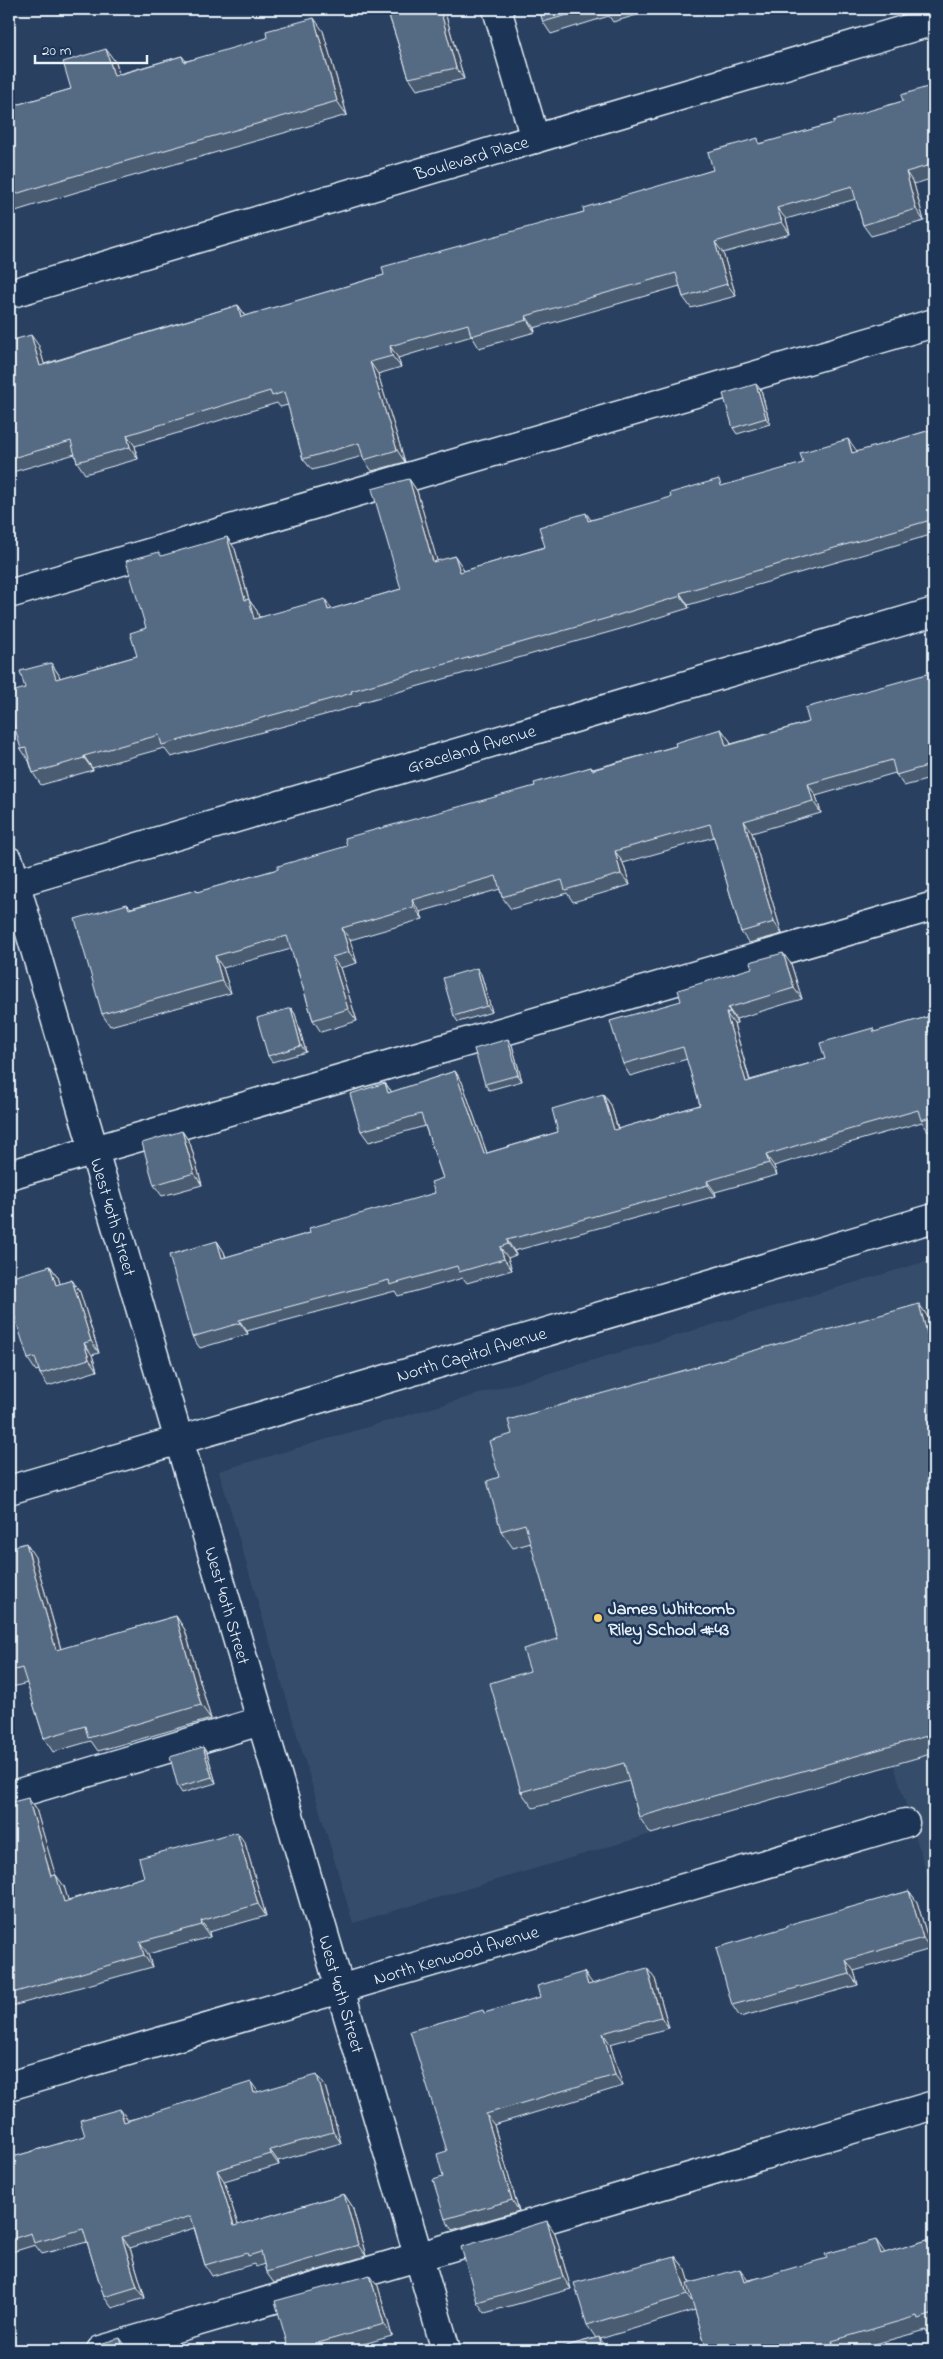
<svg xmlns="http://www.w3.org/2000/svg" width="943" height="2359" font-family="'Indie Flower',sans-serif">
<style>
.built{fill:#364d6b}
.lines{fill:none;stroke-linecap:round;stroke-linejoin:round}
.minor-casing{stroke:#e8f1f8;stroke-width:31}
.major-casing{stroke:#e8f1f8;stroke-width:31}
.minor{stroke:#1d3557;stroke-width:28}
.major{stroke:#1d3557;stroke-width:28}
.wall{fill:#495b71;stroke:#e8f1f8}
.shaded-wall{fill:#3c4a5c;stroke:#e8f1f8}
.building{fill:#556a83;stroke:#e8f1f8}
.poi-dot{fill:#ffd166;stroke:#1d3557;stroke-width:2}
.labels{text-anchor:middle;stroke-width:5;stroke-linejoin:round;paint-order:stroke}
.street-label{font-size:18px;fill:#e8f1f8;stroke:#1d3557}
.poi-label{font-size:18px;font-weight:bold;fill:#e8f1f8;stroke:#1d3557;text-anchor:start}
</style>
<rect width="100%" height="100%" fill="#294061"/>
<filter id="ink" filterUnits="userSpaceOnUse"><feTurbulence type="fractalNoise" baseFrequency=".02" numOctaves="2"/><feDisplacementMap in="SourceGraphic" scale="10" xChannelSelector="R" yChannelSelector="G"/><feConvolveMatrix kernelMatrix="1 2 1 2 8 2 1 2 1" color-interpolation-filters="sRGB"/></filter>
<g filter="url(#ink)">
<path class="built" d="M934,1259v639l-40,-133 -243,69 -298,89 -134,-452z"/>
<g class="lines">
<defs>
<g id="minor">
<path d="M497,9l38,130"/>
<path id="s1" d="M9,294l925,-273"/>
<path d="M9,594l925,-271"/>
<path id="s2" d="M9,861l437,1489"/>
<path id="s3" d="M9,885l925,-273"/>
<path d="M9,1175l925,-269"/>
<path d="M9,1796l252,-75"/>
<path id="s4" d="M9,2086l896,-263"/>
<path d="M101,2350l833,-245"/>
</g>
<g id="major">
<path id="s5" d="M9,1490l925,-272"/>
</g>
</defs>
<use href="#minor" class="minor-casing"/>
<use href="#major" class="major-casing"/>
<use href="#minor" class="minor"/>
<use href="#major" class="major"/>
</g>
<g class="wall">
<path d="M387,9h57l20,70 -47,11 -8,-12z"/>
<path d="M539,9h118l-44,13 -4,-6 -58,18 -8,-12z"/>
<path d="M323,31l24,84 -270,77 -68,21v-106l62,-18 45,-26 3,11 63,-18 4,5z"/>
<path d="M934,85v93l-20,6 10,37 -53,15 -8,-11 -7,-26 -70,20 4,15 -67,19 13,43 -45,12 -8,-11 -3,-11 -146,42 1,4 -56,16 -7,-12 -74,22 3,9 -23,7 27,88 -33,9 -8,-11 -1,-4 -51,14 -9,-11 -15,-54 -8,2 -3,-4 -142,43 3,13 -53,15 -8,-12 -2,-8 -66,19v-132l30,5 5,18 194,-59 8,11 138,-41 200,-63 129,-42 48,-26 73,-21 69,-22z"/>
<path d="M761,390l9,34 -33,10 -4,-6z"/>
<path d="M934,429v105l-246,71 1,3 -65,20 -265,75 1,2 -61,17 -128,35 -7,-9 -72,20 1,2 -52,15 -8,-12 -4,-12 -8,-12 4,-61 26,-25 8,12 1,3 77,-22 9,-28 16,-72 73,-7 14,51 8,11 2,6 73,-8 69,-20 8,-110 8,12 20,70 26,7 1,3 81,-24 41,-34 5,7 266,-68z"/>
<path d="M934,672v106l-30,8 -9,-13 -79,23 5,17 -69,20 30,101 -33,9 -8,-11 -27,-95 -91,26 7,22 -57,17 -6,-9 -56,16 -9,-12 -2,-8 -80,23 3,7 -73,21 7,23 -17,5 17,53 -36,11 -8,-12 -22,-71 -68,19 8,25 -121,33 -8,-12 25,-110 4,4 65,-18 2,2 80,-23 257,-83 56,-19 2,2 83,-23 45,-17 9,12 1,3 78,-22z"/>
<path d="M791,964l11,35 -66,20 1,4 -3,1 16,56 75,-21 51,-27 58,-17v114l-6,2 -6,-9 -80,23 -68,21 3,9 -62,17 1,4 -202,55 2,4 -8,3 4,12 -45,13 -4,-5 -65,18 -3,-5 -148,40 1,3 -48,14 -8,-11 25,-96 7,11 2,5 84,-24 125,-40 8,-15 -18,-52 -56,16 -8,-11 24,-48 7,9 63,-21 7,11 25,71 71,-21 45,-38 8,11 7,24 82,-24 -13,-46 -57,17 -7,-12 58,-63z"/>
<path d="M481,974l11,38 -34,10 -4,-6z"/>
<path d="M291,1008l4,6 11,38 -34,10 -4,-6z"/>
<path d="M9,1027l7,26 -7,2z"/>
<path d="M512,1045l10,36 -33,9 -4,-6z"/>
<path d="M182,1131l8,12 12,42 -40,11 -8,-11z"/>
<path d="M50,1266l8,11 2,7 12,-4 8,12 19,61 -7,2 5,16 -49,15 -8,-12 -1,-4 -3,1 -8,-12z"/>
<path d="M919,1304l11,16 4,15v418l-283,81 -12,-17 -10,-36 -96,27 -12,-16 9,-121 28,-32 -27,-96 -18,5 -12,-17 -2,-54 13,-43z"/>
<path d="M9,1548l26,9 26,92 115,-33 9,14 26,89 -113,32 -7,-10 -38,11 -9,-14 -17,-55 -18,5z"/>
<path d="M207,1753l9,30 -34,10 -4,-6z"/>
<path d="M28,1798l8,11 19,66 9,11 4,14 76,-23 101,-34 21,73 -57,16 1,5 -62,17 4,13 -143,40v-95l1,-1z"/>
<path d="M909,1891l8,11 14,47 -77,22 4,14 -118,32 -8,-12 55,-78z"/>
<path d="M655,1979l14,49 -59,16 13,42 -129,39 25,86 -67,19 -7,-11 -2,-42 42,-164 107,-29z"/>
<path d="M325,2086l16,57 -63,18 1,4 -55,16 14,44 106,-31 8,12 14,50 -92,27 -8,-11 -2,-8 -8,3 -2,-3 -42,12 -7,-11 -11,-37 -64,20 15,50 -33,10 -8,-11 -17,-55 -45,12 -7,-9 -26,8v-95l71,-20 48,-18 130,-28z"/>
<path d="M555,2233l16,56 -86,24 -8,-11z"/>
<path d="M934,2238v92l-7,2 -1,-2 -73,20h-146l-12,-40 -95,29 7,11h-55l44,-12 -9,-13 88,-69 11,14 4,14 58,-4 138,-27z"/>
<path d="M378,2286l14,50 -50,14h-53z"/>
</g>
<g class="shaded-wall">
<path d="M440,9h4l20,70 -8,-11z"/>
<path d="M314,18l9,13 24,84 -10,-14z"/>
<path d="M106,49l10,14 7,26 -9,-13z"/>
<path d="M906,172l8,12 10,37 -8,-12z"/>
<path d="M777,208l9,11 4,15 -8,-12z"/>
<path d="M715,242l8,11 13,43 -9,-12z"/>
<path d="M238,305l8,12h-5z"/>
<path d="M526,316l8,12 1,4 -8,-12z"/>
<path d="M31,335l8,11 9,31 -8,-11z"/>
<path d="M390,346l8,12 3,9 -9,-11z"/>
<path d="M370,362l8,12 27,88 -8,-12z"/>
<path d="M756,384l5,6 9,34 -4,-6z"/>
<path d="M127,435l8,11 3,13 -8,-12z"/>
<path d="M848,439l9,12 4,14 -9,-12z"/>
<path d="M409,479l8,12 24,83 -8,-12z"/>
<path d="M227,537l8,12 14,51 8,11 6,20 -9,-12 -9,-19z"/>
<path d="M455,556l8,12 5,16 -8,-12z"/>
<path d="M680,593l8,12 1,3 -8,-12z"/>
<path d="M325,599l8,12 -5,-1z"/>
<path d="M51,663l8,12 5,16 -8,-12z"/>
<path d="M721,729l9,12 4,16 -8,-11z"/>
<path d="M84,756l8,12 1,2 -9,-12z"/>
<path d="M808,784l8,12 5,17 -8,-12z"/>
<path d="M744,821l8,12 30,101 -8,-12z"/>
<path d="M615,851l8,12 7,22 -9,-11z"/>
<path d="M412,900l8,12 3,7 -9,-12z"/>
<path d="M342,928l8,12 7,23 -8,-11z"/>
<path d="M783,953l8,11 11,35 -8,-11z"/>
<path d="M215,956l8,12 8,25 -9,-12z"/>
<path d="M332,957l8,11 17,53 -9,-12z"/>
<path d="M477,968l4,6 11,38 -5,-6z"/>
<path d="M291,1008l4,6 11,38 -5,-6z"/>
<path d="M728,1008l8,11 1,4 -7,-11z"/>
<path d="M726,1013l8,11 19,69 -7,-11z"/>
<path d="M9,1027l7,26 -7,-11z"/>
<path d="M508,1039l4,6 10,36 -4,-6z"/>
<path d="M455,1071l7,11 29,83 -7,-11z"/>
<path d="M385,1083l8,11 -5,-1z"/>
<path d="M603,1094l8,11 10,36 -7,-11z"/>
<path d="M182,1131l8,12 12,42 -8,-12z"/>
<path d="M766,1155l8,11 3,9 -8,-12z"/>
<path d="M707,1181l8,11 1,4 -8,-11z"/>
<path d="M507,1240l7,11 2,4 -8,-11z"/>
<path d="M217,1241l7,11 5,18 -7,-12z"/>
<path d="M500,1247l8,11 4,12 -8,-11z"/>
<path d="M50,1266l8,11 6,20 -8,-12z"/>
<path d="M72,1280l8,12 19,61 -8,-12z"/>
<path d="M919,1304l11,16 4,15v24z"/>
<path d="M239,1320l8,11 1,3 -8,-11z"/>
<path d="M84,1343l8,12 5,16 -8,-12z"/>
<path d="M26,1543l9,14 30,107 -9,-14z"/>
<path d="M176,1616l9,14 26,89 -10,-14z"/>
<path d="M203,1747l4,6 9,30 -4,-6z"/>
<path d="M28,1798l8,11 23,78 -8,-11z"/>
<path d="M237,1832l8,11 21,73 -8,-12z"/>
<path d="M56,1875l8,11 8,27 -8,-11z"/>
<path d="M909,1891l8,11 14,47 -8,-11z"/>
<path d="M201,1921l8,11 1,5 -8,-12z"/>
<path d="M140,1942l8,12 4,13 -8,-12z"/>
<path d="M846,1960l8,11 4,14 -8,-11z"/>
<path d="M647,1968l8,11 14,49 -8,-11z"/>
<path d="M584,1972l8,11 4,13 -8,-11z"/>
<path d="M603,2033l7,11 13,42 -8,-11z"/>
<path d="M317,2075l8,11 16,57 -8,-11z"/>
<path d="M251,2082l8,11h-5z"/>
<path d="M120,2109l8,11 4,13 -8,-11z"/>
<path d="M486,2114l8,11 25,86 -7,-11z"/>
<path d="M270,2150l8,11 1,4 -8,-11z"/>
<path d="M217,2170l7,11 18,56 -8,-11z"/>
<path d="M344,2194l8,12 14,50 -8,-11z"/>
<path d="M547,2221l8,12 16,56 -8,-12z"/>
<path d="M122,2237l8,11 15,50 -8,-11z"/>
<path d="M876,2240l9,13 -4,1z"/>
<path d="M675,2256l11,14 12,39 -11,-14z"/>
<path d="M740,2269l9,13h-5z"/>
<path d="M370,2275l8,11 14,50 -8,-12z"/>
<path d="M599,2337l8,11v2h-4z"/>
<path d="M120,2338l9,12h-5z"/>
<path d="M832,2341l6,9h-4z"/>
</g>
<g class="building">
<path d="M387,9h53l16,59 -47,10z"/>
<path d="M539,9h49l-45,13z"/>
<path d="M314,18l23,83 -270,77 -58,18v-89l62,-18 -8,-27 43,-13 8,27 68,-20 2,6 83,-24 -1,-7z"/>
<path d="M934,85v79l-28,8 10,37 -53,16 -11,-39 -75,22 5,14 -67,20 12,42 -44,13 -7,-24 -150,43 1,4 -56,16 -3,-12 -78,22 2,10 -22,6 27,88 -33,10 -5,-17 -56,16 -19,-67 -12,4 -2,-5 -143,44 3,12 -53,15 -6,-21 -62,18v-118l22,-6 9,31 198,-61 3,12 143,-42 -2,-8 202,-55 -1,-4 130,-38 -5,-18 50,-14 1,6 75,-21 -1,-2 70,-20 -2,-6z"/>
<path d="M756,384l10,34 -33,10 -10,-34z"/>
<path d="M934,413v14l-3,-13z"/>
<path d="M934,429v90l-254,74 1,3 -66,20 -264,75 1,2 -61,17 -129,35 -3,-10 -75,21v2l-51,15 -7,-25 -5,1 -12,-41v-15l16,-5 -5,-17 31,-8 5,16 81,-23 -7,-23 16,-5 -20,-67 33,-9 2,4 66,-19 18,63 4,-1 5,20 71,-20 3,11 73,-21 -29,-100 33,-9 4,-1 24,83 22,-6 5,16 85,-25 -6,-20 47,-14 2,8 83,-24 -1,-4 49,-14 2,7 82,-23 -3,-10 48,-14 4,14z"/>
<path d="M934,672v92l-38,11 -4,-15 -84,24 5,17 -69,20 30,101 -33,10 -31,-108 -95,27 6,23 -56,16 -3,-10 -60,17 -6,-21 -84,24 2,7 -72,21 7,24 -17,5 16,52 -35,11 -26,-84 -72,20 7,25 -120,33 -27,-95 52,-15 2,5 67,-19 1,2 81,-23v-3l69,-20 -2,-8 190,-52 -1,-3 57,-16 1,3 84,-24 -1,-3 46,-14 5,17 83,-24 -4,-14z"/>
<path d="M783,953l11,35 -66,20 2,4 -4,1 20,69 79,-23 -5,-16 53,-15 1,4 60,-17v101l-13,4 -3,-10 -84,24 -68,21 3,8 -62,18 1,4 -201,55 1,4 -8,3 4,12 -45,13 -2,-6 -67,19 -1,-5 -150,40 1,3 -48,14 -23,-82 48,-14 5,17 88,-25 -1,-5 126,-35 -4,-11 12,-4 -22,-64 -60,17 -11,-37 35,-11 3,10 67,-22 29,83 74,-22 -6,-23 51,-15 11,36 86,-25 -17,-58 -60,17 -13,-43 71,-20 -3,-11 74,-22 -2,-6z"/>
<path d="M477,968l10,38 -33,10 -11,-38z"/>
<path d="M291,1008l10,38 -33,10 -11,-38z"/>
<path d="M508,1039l10,36 -33,9 -11,-35z"/>
<path d="M182,1131l12,42 -40,12 -12,-42z"/>
<path d="M50,1266l6,19 16,-5 19,61 -7,2 5,16 -49,15 -5,-17 -7,2 -19,-61v-20z"/>
<path d="M919,1304l15,55v375l-295,83 -15,-54 -103,29 -31,-109 40,-12 -7,-22 35,-10 -33,-115 -24,7 -14,-50 12,-4 -10,-36 23,-7 -4,-14z"/>
<path d="M26,1543l30,107 120,-34 25,89 -113,33 -3,-12 -41,12 -22,-70 -13,4v-124z"/>
<path d="M203,1747l9,30 -34,10 -8,-30z"/>
<path d="M28,1798l23,78 5,-1 8,27 80,-25 -5,-19 98,-26 21,72 -57,17 1,4 -62,17 4,13 -135,39v-82l1,-1 -1,-2v-106z"/>
<path d="M909,1891l14,47 -77,22 4,14 -118,31 -16,-57 71,-21v-2z"/>
<path d="M647,1968l14,49 -58,16 12,42 -129,39 26,86 -67,19 -12,-39 10,-3 -6,-23 10,-3 -37,-120 73,-21 1,3 56,-16 -3,-11 47,-14 4,13z"/>
<path d="M317,2075l16,57 -63,18 1,4 -54,16 17,56 110,-32 14,51 -92,27 -5,-20 -13,4 -1,-3 -42,12 -14,-49 -69,21 15,50 -33,10 -21,-68 -49,14 -3,-10 -22,7v-82l76,-22 -5,-16 40,-11 4,13 127,-40 3,11z"/>
<path d="M547,2221l16,56 -86,25 -16,-55z"/>
<path d="M934,2238v76l-16,5 -1,-3 -85,25 2,9h-127l-20,-66 53,-15 4,13 83,-24 -2,-4 51,-14 5,14z"/>
<path d="M675,2256l12,39 -100,30 -13,-42z"/>
<path d="M370,2275l14,49 -90,26h-5l-14,-49z"/>
<path d="M599,2337l4,13h-51z"/>
<path d="M120,2338l4,12h-45z"/>
</g>
</g>
<circle class="poi-dot" cx="598" cy="1618" r="5"/>
<g class="labels">
<g class="street-label">
<text dy="6" stroke="none"><textPath href="#s1" startOffset="482">Boulevard Place</textPath></text>
<text dy="6" stroke="none"><textPath href="#s3" startOffset="482">Graceland Avenue</textPath></text>
<text dy="6" stroke="none"><textPath href="#s2" startOffset="371">West 40th Street</textPath></text>
<text dy="6" stroke="none"><textPath href="#s5" startOffset="482">North Capitol Avenue</textPath></text>
<text dy="6" stroke="none"><textPath href="#s2" startOffset="776">West 40th Street</textPath></text>
<text dy="6" stroke="none"><textPath href="#s4" startOffset="466">North Kenwood Avenue</textPath></text>
<text dy="6" stroke="none"><textPath href="#s2" startOffset="1181">West 40th Street</textPath></text>
</g>
<g class="poi-label">
<text x="608" y="1614">James Whitcomb<tspan x="608" dy="21">Riley School #43</tspan></text>
</g>
</g>
<rect width="943" height="2359" fill="none" stroke="#1d3557" stroke-width="30"/>
<rect x="15" y="15" width="913" height="2329" fill="none" stroke="#e8f1f8" stroke-width="2" filter="url(#ink)"/>
<path d="M35 55v8h112v-8" fill="none" stroke="#e8f1f8" stroke-width="2.5"/>
<text x="42" y="55" font-size="15" fill="#e8f1f8" stroke="#1d3557" stroke-width="4" paint-order="stroke">20 m</text>
</svg>
